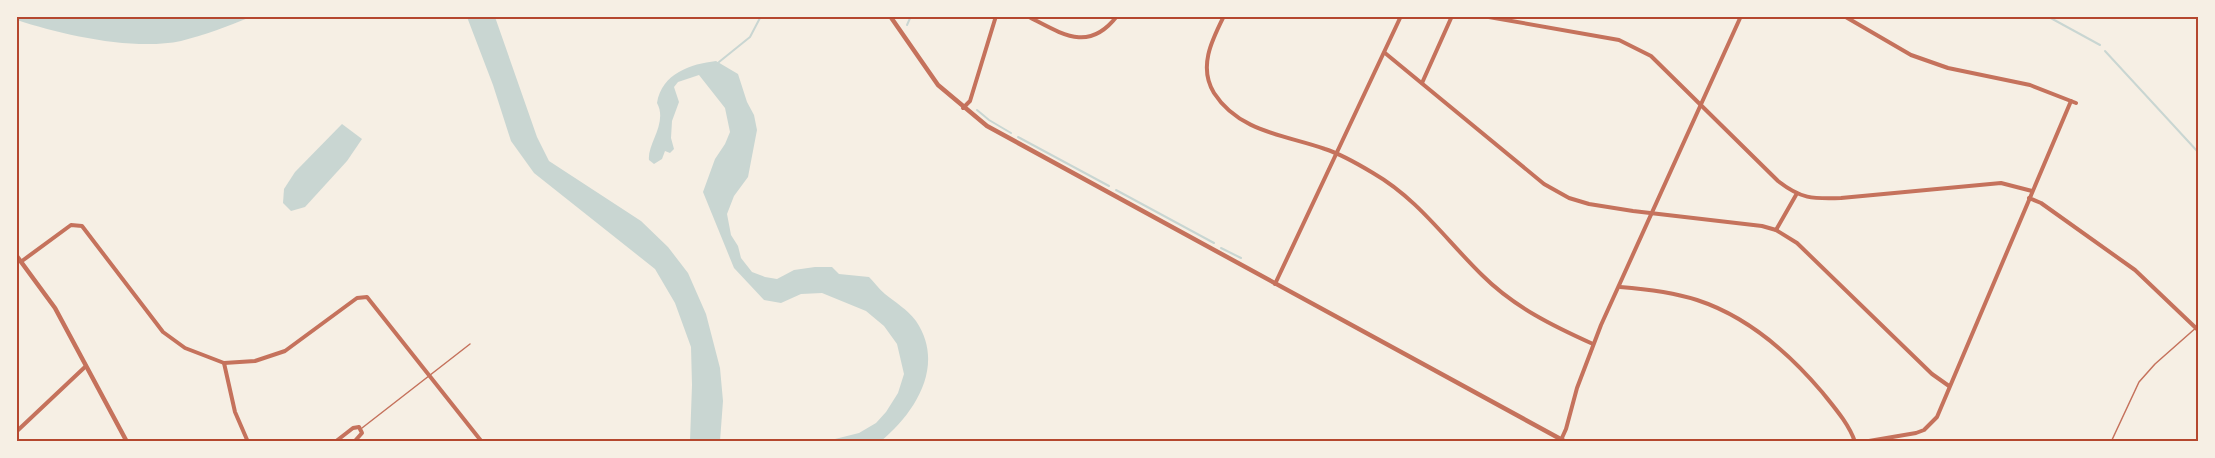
<svg xmlns="http://www.w3.org/2000/svg" width="2215" height="458" font-family="Commissioner,sans-serif">
<style>
.water{fill:#c9d6d2}
.lines{fill:none;stroke-linecap:round;stroke-linejoin:round}
.stream{stroke:#c9d6d2;stroke-width:2}
.service{stroke:#c5725c;stroke-width:1.5}
.minor{stroke:#c5725c;stroke-width:4}
.tertiary{stroke:#c5725c;stroke-width:4.5}
.neatline{fill:none;stroke:#b5482f;stroke-width:2}
</style>
<rect width="100%" height="100%" fill="#f6efe4"/>
<g class="water">
<path d="M17,16l145,2 89,-1c-23,9 -46,18 -70,24 -47,10 -119,-6 -164,-21z"/>
<path d="M467,17h28l42,120 12,24 92,60 27,26 20,26 18,41 14,54 3,33 -3,40h-30l2,-56 -1,-38 -16,-44 -20,-34 -121,-96 -23,-32 -18,-56z"/>
<path d="M716,61l22,13 9,28 7,13 3,15 -9,47 -14,19 -7,18 4,21 7,11 3,12 11,14 13,5 12,2 17,-9 21,-3h17l7,7 30,3c5,5 10,12 16,17 11,9 22,15 31,27 30,44 -1,92 -35,120h-54l32,-8 17,-10 10,-11 12,-19 6,-19 -7,-30 -13,-18 -18,-15 -44,-18 -21,1 -20,9 -17,-3 -30,-32 -31,-76 12,-33 10,-15 5,-12 -5,-24 -26,-33 -21,7 -4,5 5,15 -7,19 -1,17 3,11 -4,4 -5,-2 -3,8 -8,5 -5,-4c-2,-16 19,-37 8,-57 5,-30 34,-39 59,-42z"/>
<path d="M342,124l20,15 -15,22 -42,46 -14,4 -8,-8 1,-14 11,-17z"/>
</g>
<g class="lines">
<g class="stream">
<path d="M2047,16l53,29"/>
<path d="M907,25l4,-9"/>
<path d="M2105,51l93,101"/>
<path d="M719,62l31,-25 11,-21"/>
<path d="M977,110l12,10 22,13"/>
<path d="M1018,137l91,49"/>
<path d="M1116,190l98,53"/>
<path d="M1221,248l20,10"/>
</g>
<g class="service">
<path d="M362,428l108,-84"/>
<path d="M2111,442l28,-60 16,-18 43,-38"/>
</g>
<g class="minor">
<path d="M1027,16c34,17 61,38 90,0"/>
<path d="M1224,16c-12,24 -26,51 -10,77 25,39 71,42 111,56 16,5 33,15 48,24 45,26 73,67 109,102 32,32 71,51 111,69"/>
<path d="M1483,16l136,24 32,16 127,125c23,18 34,18 63,17l160,-15 31,8"/>
<path d="M1844,16l67,39 37,13 82,17 46,18"/>
<path d="M1385,53l159,131 25,14 20,6 44,7 129,15 14,4 21,13 135,131 17,12"/>
<path d="M1422,83l30,-67"/>
<path d="M963,108l7,-7 26,-85"/>
<path d="M2029,198l12,5 94,67 63,60"/>
<path d="M1776,230l20,-35"/>
<path d="M22,261l49,-36 11,1 81,106 22,16 39,15 31,-2 30,-10 72,-53 10,-1 115,145"/>
<path d="M1275,284l126,-268"/>
<path d="M1620,287c26,2 52,5 77,13 49,16 92,53 125,92 12,15 27,32 33,50"/>
<path d="M224,363l11,49 13,30"/>
<path d="M16,432l70,-66"/>
<path d="M1561,440l5,-11 11,-41 24,-63 140,-309"/>
<path d="M335,442l18,-14 6,-1 3,6 -8,9"/>
<path d="M1863,442l53,-9 8,-3 13,-13 134,-316"/>
</g>
<g class="tertiary">
<path d="M890,16l48,69 49,41 579,316"/>
<path d="M16,255l39,53 72,134"/>
</g>
</g>
<rect width="2215" height="458" fill="none" stroke="#f6efe4" stroke-width="36"/>
<rect x="18" y="18" width="2179" height="422" class="neatline"/>
</svg>
